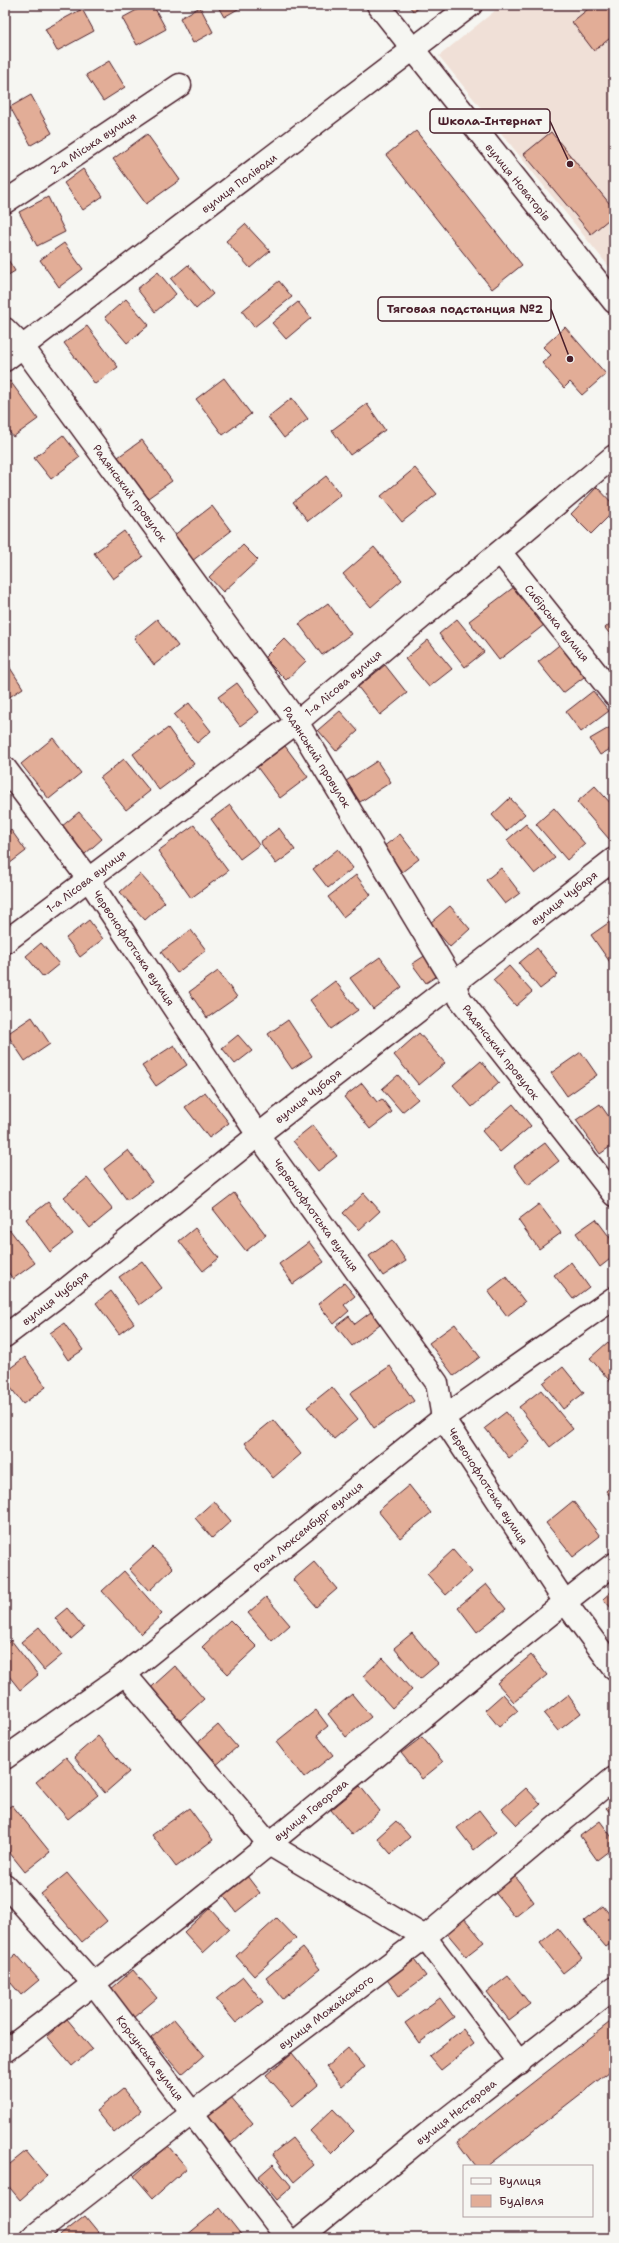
<svg xmlns="http://www.w3.org/2000/svg" width="619" height="2243" font-family="'Shantell Sans',sans-serif">
<style>
.built{fill:#f0e0d7}
.building{fill:#e2ad97;stroke:#4a1f2b}
.lines{fill:none;stroke-linecap:round;stroke-linejoin:round}
.street-casing{stroke:#4a1f2b;stroke-width:25}
.secondary-casing{stroke:#4a1f2b;stroke-width:25}
.street{stroke:#f6f6f2;stroke-width:22}
.secondary{stroke:#f6f6f2;stroke-width:22}
.labels{text-anchor:middle;stroke-width:3;stroke-linejoin:round;paint-order:stroke}
.street-label{font-size:11px;fill:#4a1f2b;stroke:#f6f6f2}
.leader{fill:none;stroke:#4a1f2b;stroke-width:1.5}
.callout-dot{fill:#4a1f2b;stroke:#f6f6f2;stroke-width:1.5}
.callout{fill:#f6f6f2;stroke:#4a1f2b;stroke-width:1.5}
.callout-label{font-size:12px;text-anchor:middle;font-weight:bold;fill:#4a1f2b}
</style>
<rect width="100%" height="100%" fill="#f6f6f2"/>
<filter id="ink" filterUnits="userSpaceOnUse"><feTurbulence type="fractalNoise" baseFrequency=".025" numOctaves="2"/><feDisplacementMap in="SourceGraphic" scale="8" xChannelSelector="R" yChannelSelector="G"/><feConvolveMatrix kernelMatrix="1 2 1 2 8 2 1 2 1" color-interpolation-filters="sRGB"/></filter>
<g filter="url(#ink)">
<path class="built" d="M502,5h112v268l-175,-217z"/>
<g class="building">
<path d="M146,5h7l13,24 -29,16 -15,-27z"/>
<path d="M217,5h28l-21,12z"/>
<path d="M408,5h14l-8,7z"/>
<path d="M593,5h21v30l-20,16 -22,-29z"/>
<path d="M200,7l13,25 -20,11 -13,-25z"/>
<path d="M82,9l12,22 -37,20 -12,-22z"/>
<path d="M109,61l16,26 -22,14 -17,-26z"/>
<path d="M31,95l21,38 -21,12 -21,-38z"/>
<path d="M416,131l106,134 -30,24 -106,-134z"/>
<path d="M551,132l63,77v6l-23,19 -67,-80z"/>
<path d="M147,134l33,46 -34,24 -33,-45z"/>
<path d="M83,169l20,27 -20,14 -19,-27z"/>
<path d="M48,197l17,35 -28,14 -18,-34z"/>
<path d="M245,224l25,27 -20,17 -24,-27z"/>
<path d="M64,243l19,26 -24,18 -19,-27z"/>
<path d="M5,255l10,16 -10,6z"/>
<path d="M188,265l25,29 -17,15 -25,-30z"/>
<path d="M158,272l18,22 -21,18 -18,-23z"/>
<path d="M279,281l13,16 -38,30 -12,-16z"/>
<path d="M126,299l23,26 -22,18 -22,-26z"/>
<path d="M298,302l13,16 -25,21 -14,-16z"/>
<path d="M87,326l31,41 -23,17 -31,-41z"/>
<path d="M565,327l41,47 -24,21 -12,-13 -6,6 -22,-25 9,-8 -8,-8z"/>
<path d="M224,378l27,36 -28,21 -27,-36z"/>
<path d="M10,381l28,38 -25,18 -8,-11v-42z"/>
<path d="M292,398l16,21 -24,19 -16,-21z"/>
<path d="M367,404l18,26 -35,25 -18,-25z"/>
<path d="M63,435l17,22 -29,22 -17,-21z"/>
<path d="M142,440l30,41 -24,17 -30,-41z"/>
<path d="M415,468l22,26 -35,28 -21,-26z"/>
<path d="M326,476l15,19 -33,26 -15,-19z"/>
<path d="M597,487l17,18v6l-23,23 -20,-20z"/>
<path d="M212,506l19,25 -39,30 -19,-25z"/>
<path d="M124,531l19,26 -30,22 -19,-26z"/>
<path d="M243,545l15,15 -35,32 -14,-15z"/>
<path d="M374,547l28,33 -31,27 -28,-33z"/>
<path d="M514,587l30,38 -45,35 -30,-39z"/>
<path d="M328,603l23,31 -29,21 -23,-31z"/>
<path d="M157,619l21,27 -24,19 -20,-27z"/>
<path d="M457,619l27,33 -19,15 -26,-33z"/>
<path d="M614,620v19l-9,-11z"/>
<path d="M284,638l22,23 -20,19 -22,-22z"/>
<path d="M428,640l24,29 -23,18 -24,-28z"/>
<path d="M563,642l25,32 -25,19 -25,-31z"/>
<path d="M5,660l18,28 -18,12z"/>
<path d="M385,665l22,28 -27,22 -22,-28z"/>
<path d="M237,683l22,29 -19,14 -22,-29z"/>
<path d="M593,691l16,20 -28,21 -15,-20z"/>
<path d="M189,703l22,28 -14,12 -23,-28z"/>
<path d="M340,711l18,20 -22,20 -18,-21z"/>
<path d="M614,725v22l-14,8 -10,-16z"/>
<path d="M168,728l26,36 -35,26 -26,-36z"/>
<path d="M53,738l28,35 -32,26 -28,-35z"/>
<path d="M285,746l23,31 -28,21 -23,-31z"/>
<path d="M124,759l26,32 -24,19 -26,-32z"/>
<path d="M377,761l14,21 -31,20 -14,-21z"/>
<path d="M595,786l19,21v28l-5,4 -32,-37z"/>
<path d="M510,798l15,16 -19,17 -14,-16z"/>
<path d="M230,805l29,40 -19,14 -29,-40z"/>
<path d="M554,808l31,36 -18,16 -31,-36z"/>
<path d="M79,812l23,27 -17,15 -24,-27z"/>
<path d="M526,824l29,34 -20,16 -28,-34z"/>
<path d="M194,825l34,46 -37,27 -33,-47z"/>
<path d="M279,828l16,22 -19,14 -16,-22z"/>
<path d="M11,830l15,21 -21,16v-33z"/>
<path d="M400,834l19,25 -17,13 -19,-25z"/>
<path d="M338,849l15,19 -25,20 -15,-19z"/>
<path d="M501,868l19,25 -15,11 -19,-24z"/>
<path d="M140,874l25,28 -20,18 -25,-28z"/>
<path d="M356,875l15,20 -28,22 -15,-20z"/>
<path d="M614,886v13l-6,-8z"/>
<path d="M450,906l20,23 -20,18 -20,-24z"/>
<path d="M614,919v49l-23,-33z"/>
<path d="M89,920l14,19 -23,18 -14,-19z"/>
<path d="M191,930l15,20 -29,23 -16,-21z"/>
<path d="M41,943l18,21 -16,13 -17,-21z"/>
<path d="M537,948l21,27 -18,14 -21,-26z"/>
<path d="M426,955l14,19 -14,9 -14,-19z"/>
<path d="M380,957l22,30 -29,22 -23,-31z"/>
<path d="M509,966l23,26 -16,14 -23,-26z"/>
<path d="M218,971l19,26 -30,21 -18,-26z"/>
<path d="M335,981l23,29 -27,19 -21,-29z"/>
<path d="M32,1017l18,27 -25,17 -18,-27z"/>
<path d="M288,1020l24,36 -20,13 -24,-35z"/>
<path d="M419,1033l26,30 -26,22 -25,-30z"/>
<path d="M238,1035l14,16 -17,13 -13,-16z"/>
<path d="M174,1045l13,20 -31,21 -14,-20z"/>
<path d="M581,1052l16,23 -30,21 -16,-23z"/>
<path d="M481,1061l18,22 -27,24 -19,-22z"/>
<path d="M398,1075l20,24 -16,13 -20,-23z"/>
<path d="M362,1083l15,19 5,-3 10,13 -22,17 -26,-32z"/>
<path d="M205,1092l24,31 -20,15 -24,-31z"/>
<path d="M513,1104l18,22 -31,26 -18,-21z"/>
<path d="M600,1104l14,20v20l-14,10 -24,-34z"/>
<path d="M313,1125l24,31 -19,15 -25,-30z"/>
<path d="M545,1143l14,18 -31,24 -14,-19z"/>
<path d="M128,1150l24,32 -25,18 -23,-31z"/>
<path d="M87,1178l26,31 -23,19 -26,-31z"/>
<path d="M234,1193l32,42 -20,16 -33,-42z"/>
<path d="M364,1193l16,18 -21,19 -16,-17z"/>
<path d="M48,1202l25,32 -23,18 -24,-33z"/>
<path d="M539,1204l22,29 -22,16 -21,-29z"/>
<path d="M596,1219l18,24v13l-14,11 -24,-34z"/>
<path d="M195,1228l24,30 -16,13 -24,-30z"/>
<path d="M10,1230l25,33 -22,16 -8,-11v-34z"/>
<path d="M392,1240l14,21 -23,15 -14,-20z"/>
<path d="M309,1242l15,20 -31,22 -14,-20z"/>
<path d="M142,1261l20,27 -23,17 -20,-28z"/>
<path d="M571,1262l18,25 -16,12 -19,-24z"/>
<path d="M506,1277l19,25 -18,14 -19,-25z"/>
<path d="M344,1283l11,13 -11,9 5,6 -15,13 -16,-20z"/>
<path d="M111,1291l23,32 -15,11 -23,-31z"/>
<path d="M371,1312l9,12 -28,22 -16,-20 13,-10 6,8z"/>
<path d="M64,1323l19,27 -15,10 -18,-27z"/>
<path d="M455,1324l25,33 -26,19 -25,-33z"/>
<path d="M608,1342l6,7v37l-24,-28z"/>
<path d="M25,1357l21,30 -23,17 -18,-24v-8z"/>
<path d="M390,1366l24,35 -40,27 -24,-35z"/>
<path d="M563,1367l21,26 -21,16 -20,-26z"/>
<path d="M332,1387l26,32 -24,20 -27,-32z"/>
<path d="M541,1390l32,39 -23,18 -31,-40z"/>
<path d="M506,1412l24,30 -21,16 -24,-30z"/>
<path d="M273,1420l28,34 -28,24 -28,-35z"/>
<path d="M614,1484v17l-8,-10z"/>
<path d="M409,1485l22,28 -31,25 -22,-27z"/>
<path d="M214,1501l17,20 -19,17 -17,-20z"/>
<path d="M573,1501l27,35 -27,21 -27,-34z"/>
<path d="M153,1547l20,21 -24,23 -20,-22z"/>
<path d="M453,1550l19,22 -26,23 -19,-21z"/>
<path d="M314,1562l23,27 -21,18 -23,-27z"/>
<path d="M124,1571l38,43 -21,20 -39,-43z"/>
<path d="M486,1584l20,25 -29,23 -19,-25z"/>
<path d="M614,1589v22l-11,-12z"/>
<path d="M266,1597l24,28 -18,16 -24,-28z"/>
<path d="M67,1608l17,20 -13,11 -16,-21z"/>
<path d="M230,1620l27,27 -29,27 -26,-27z"/>
<path d="M39,1627l23,28 -18,15 -23,-28z"/>
<path d="M412,1633l26,31 -18,15 -26,-31z"/>
<path d="M11,1640l27,35 -18,15 -15,-19v-26z"/>
<path d="M531,1655l16,20 -33,27 -17,-19z"/>
<path d="M383,1658l29,32 -20,18 -29,-32z"/>
<path d="M175,1666l29,33 -30,27 -29,-33z"/>
<path d="M352,1694l19,23 -25,20 -18,-23z"/>
<path d="M503,1694l15,17 -19,16 -14,-17z"/>
<path d="M568,1695l13,18 -23,18 -14,-17z"/>
<path d="M316,1710l12,16 -11,9 16,20 -29,23 -28,-36z"/>
<path d="M218,1725l19,22 -24,21 -19,-22z"/>
<path d="M98,1736l31,36 -24,21 -31,-36z"/>
<path d="M422,1737l21,25 -21,17 -21,-26z"/>
<path d="M66,1757l32,38 -30,24 -32,-37z"/>
<path d="M360,1786l20,25 -28,24 -21,-25z"/>
<path d="M526,1788l15,16 -24,21 -15,-16z"/>
<path d="M614,1801v16l-8,-9z"/>
<path d="M12,1805l38,47 -25,20 -20,-25v-37z"/>
<path d="M189,1808l24,32 -37,27 -24,-32z"/>
<path d="M479,1810l17,22 -22,18 -17,-22z"/>
<path d="M396,1821l14,16 -19,17 -14,-16z"/>
<path d="M600,1821l14,19v7l-17,13 -17,-24z"/>
<path d="M67,1873l40,48 -25,21 -41,-48z"/>
<path d="M247,1876l13,17 -24,19 -13,-18z"/>
<path d="M515,1876l19,26 -19,15 -21,-26z"/>
<path d="M603,1906l11,14v21l-8,6 -22,-26z"/>
<path d="M210,1908l19,21 -26,24 -19,-21z"/>
<path d="M277,1918l19,20 -42,38 -18,-20z"/>
<path d="M464,1918l20,24 -18,14 -20,-24z"/>
<path d="M558,1928l24,30 -19,15 -23,-30z"/>
<path d="M303,1948l17,21 -37,30 -17,-21z"/>
<path d="M16,1954l23,26 -18,15 -16,-19v-12z"/>
<path d="M412,1957l14,19 -27,20 -14,-19z"/>
<path d="M133,1970l24,28 -24,20 -23,-28z"/>
<path d="M508,1976l22,28 -21,16 -22,-28z"/>
<path d="M243,1977l20,25 -27,21 -20,-24z"/>
<path d="M440,1998l14,19 -35,26 -14,-20z"/>
<path d="M67,2019l25,30 -20,17 -25,-30z"/>
<path d="M174,2019l30,36 -22,19 -31,-36z"/>
<path d="M614,2019v49l-126,98h-13l-18,-24z"/>
<path d="M463,2029l11,15 -33,26 -12,-14z"/>
<path d="M348,2048l16,19 -22,19 -16,-19z"/>
<path d="M292,2053l26,32 -25,21 -27,-31z"/>
<path d="M123,2089l18,22 -27,22 -18,-22z"/>
<path d="M230,2096l23,27 -22,20 -23,-27z"/>
<path d="M333,2109l21,22 -23,23 -21,-23z"/>
<path d="M292,2138l22,27 -20,17 -22,-28z"/>
<path d="M168,2146l19,22 -34,30 -19,-22z"/>
<path d="M26,2151l21,25 -27,24 -15,-18v-14z"/>
<path d="M273,2164l19,23 -15,13 -19,-23z"/>
<path d="M220,2208l23,29 -54,1 -2,-3z"/>
<path d="M85,2216l18,22h-46z"/>
</g>
<g class="lines">
<defs>
<g id="street">
<path d="M378,5l236,297"/>
<path d="M5,202l175,-117"/>
<path d="M5,329l18,18 274,375 157,261 6,16 154,196"/>
<path d="M5,360l466,-355"/>
<path d="M500,552l114,143"/>
<path d="M5,768l84,112 169,255 179,248 6,35 122,184 49,66"/>
<path d="M5,942l292,-220 317,-266"/>
<path d="M5,1336l49,-37 204,-164 356,-276"/>
<path d="M125,1674l144,170 156,93 95,126"/>
<path d="M5,1758l120,-84 318,-256 171,-120"/>
<path d="M5,1885l89,99 193,254"/>
<path d="M5,2051c123,-92 243,-189 362,-287 82,-67 163,-136 247,-200"/>
<path d="M31,2238l161,-125 233,-176 189,-159"/>
</g>
<path id="secondary" d="M300,2238l127,-104 187,-146"/>
</defs>
<use href="#street" class="street-casing"/>
<use href="#secondary" class="secondary-casing"/>
<use href="#street" class="street"/>
<use href="#secondary" class="secondary"/>
</g>
</g>
<g class="labels">
<g class="street-label">
<text transform="translate(93 143) rotate(-34)" y="4">2-а Міська вулиця</text>
<text transform="translate(518 182) rotate(51)" y="4">вулиця Новаторів</text>
<text transform="translate(239 183) rotate(-37)" y="4">вулиця Поліводи</text>
<text transform="translate(130 493) rotate(54)" y="4">Радянський провулок</text>
<text transform="translate(557 623) rotate(51)" y="4">Сибірська вулиця</text>
<text transform="translate(343 683) rotate(-40)" y="4">1-а Лісова вулиця</text>
<text transform="translate(317 757) rotate(58)" y="4">Радянський провулок</text>
<text transform="translate(86 881) rotate(-37)" y="4">1-а Лісова вулиця</text>
<text transform="translate(564 898) rotate(-38)" y="4">вулиця Чубаря</text>
<text transform="translate(134 948) rotate(56)" y="4">Червонофлотська вулиця</text>
<text transform="translate(501 1052) rotate(52)" y="4">Радянський провулок</text>
<text transform="translate(308 1096) rotate(-38)" y="4">вулиця Чубаря</text>
<text transform="translate(316 1215) rotate(54)" y="4">Червонофлотська вулиця</text>
<text transform="translate(55 1298) rotate(-38)" y="4">вулиця Чубаря</text>
<text transform="translate(488 1486) rotate(57)" y="4">Червонофлотська вулиця</text>
<text transform="translate(308 1527) rotate(-39)" y="4">Рози Люксембург вулиця</text>
<text transform="translate(311 1810) rotate(-39)" y="4">вулиця Говорова</text>
<text transform="translate(326 2012) rotate(-37)" y="4">вулиця Можайського</text>
<text transform="translate(150 2058) rotate(53)" y="4">Корсунська вулиця</text>
<text transform="translate(456 2112) rotate(-38)" y="4">вулиця Нестерова</text>
</g>
</g>
<path class="leader" d="M570 164L550 121M570 359L551 309"/>
<g class="callout-dot">
<circle cx="570" cy="164" r="4"/>
<circle cx="570" cy="359" r="4"/>
</g>
<g class="callout">
<rect x="430" y="109" width="120" height="24" rx="4"/>
<rect x="378" y="297" width="173" height="24" rx="4"/>
</g>
<g class="callout-label">
<text x="490" y="125">Школа-Інтернат</text>
<text x="465" y="313">Тяговая подстанция №2</text>
</g>
<rect width="619" height="2243" fill="none" stroke="#f6f6f2" stroke-width="20"/>
<rect x="10" y="10" width="599" height="2223" fill="none" stroke="#4a1f2b" stroke-width="1.5" filter="url(#ink)"/>
<rect x="463" y="2165" width="130" height="52" fill="#f6f6f2" stroke="#b1a0a2"/>
<rect x="471" y="2178" width="20" height="6" fill="#f6f6f2" stroke="#b1a0a2"/>
<text x="499" y="2185" font-size="12" fill="#4a1f2b">Вулиця</text>
<rect x="471" y="2195" width="20" height="12" fill="#e2ad97" stroke="#b1a0a2"/>
<text x="499" y="2205" font-size="12" fill="#4a1f2b">Будівля</text>
</svg>
